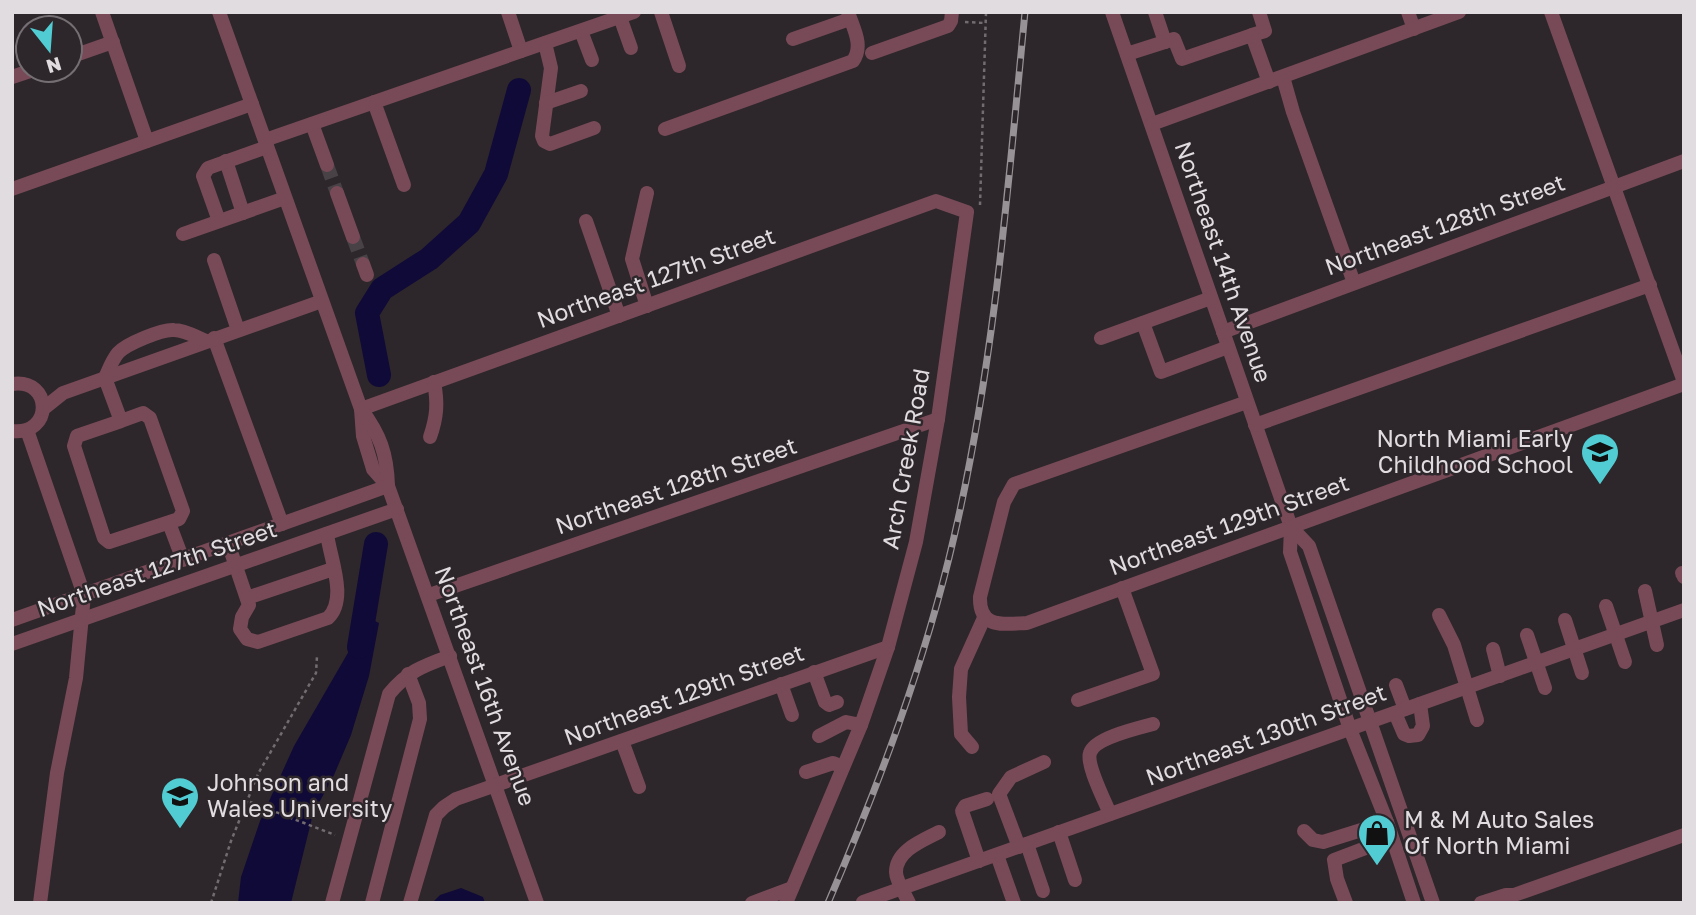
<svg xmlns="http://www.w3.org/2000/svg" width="1696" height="915" font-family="'Golos Text',sans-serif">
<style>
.water{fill:#100a38}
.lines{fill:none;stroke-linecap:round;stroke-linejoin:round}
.river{stroke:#100a38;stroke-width:24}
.minor-tunnel{stroke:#484246;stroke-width:14;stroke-dasharray:14 7;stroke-linecap:butt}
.path{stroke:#726c70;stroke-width:2.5;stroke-dasharray:3.5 3.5;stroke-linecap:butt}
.minor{stroke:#784a57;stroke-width:14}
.rail-casing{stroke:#979295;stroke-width:7}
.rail{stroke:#2d272b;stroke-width:4.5;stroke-dasharray:13;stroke-linecap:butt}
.labels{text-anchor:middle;stroke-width:5;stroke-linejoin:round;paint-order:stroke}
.street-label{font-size:23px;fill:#e1dcdf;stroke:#2d272b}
.poi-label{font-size:23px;fill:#e1dcdf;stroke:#2d272b;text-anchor:start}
</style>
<rect width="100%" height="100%" fill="#2d272b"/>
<g class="water">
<path d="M362,615l17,8 -10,53 -18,59 -17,40 -21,39 -22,89h-53l3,-26 19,-56 34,-75 55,-95z"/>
<path d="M461,888l22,9 2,6h-53l8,-8z"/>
</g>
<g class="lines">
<g class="river">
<path d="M379,375l-12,-62 15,-24 47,-30 40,-36 27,-49 23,-84"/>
<path d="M359,647l17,-103"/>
</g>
<g class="minor-tunnel">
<path d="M327,165l10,28"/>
<path d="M353,237l10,27"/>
</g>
<g class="path">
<path d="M965,22l20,1"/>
<path d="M980,205l6,-193"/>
<path d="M250,802l85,33"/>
<path d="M211,903l20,-62 27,-67 58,-101 1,-17"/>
</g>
<g class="minor">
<path d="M102,12l45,129"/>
<path d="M219,12l142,397 2,27 10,33 15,17"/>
<path d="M508,12l13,39"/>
<path d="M661,12l18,54"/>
<path d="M1112,12l179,515 -1,25 60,177 37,93 27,81"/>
<path d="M1155,12l10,30"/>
<path d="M1408,12l6,17"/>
<path d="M1551,12l133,370"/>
<path d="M620,17l11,31"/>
<path d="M581,31l11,29"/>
<path d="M1252,35l13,-4 -6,-19"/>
<path d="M793,39l57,-20"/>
<path d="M545,43l6,25 -9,68 2,5 6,3 44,-16"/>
<path d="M872,53l76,-27 3,-5 1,-9"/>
<path d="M1127,54l47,-15 8,20 70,-24 17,47"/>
<path d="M70,57l43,-15"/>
<path d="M12,77l21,-7"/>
<path d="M1283,77l10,35 61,171"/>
<path d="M374,102l30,83"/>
<path d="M546,103l35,-12"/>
<path d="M312,124l15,41"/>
<path d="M1152,124l307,-112"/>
<path d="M665,129l188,-68c11,-16 0,-33 -5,-49"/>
<path d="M265,140l369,-128"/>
<path d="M226,161l17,52"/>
<path d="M12,189l240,-85"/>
<path d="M337,193l16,44"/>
<path d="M647,193l-15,66 15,47"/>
<path d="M219,221l-16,-45 5,-8 59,-21"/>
<path d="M586,221l33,95"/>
<path d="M183,234l102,-36"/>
<path d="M214,260l24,70"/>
<path d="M363,264l4,11"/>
<path d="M1143,323l18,49 67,-25"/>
<path d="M1223,332l461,-171"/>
<path d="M214,338l68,186"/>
<path d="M1101,338l110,-40"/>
<path d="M12,384c41,-6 41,52 0,47"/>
<path d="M1247,402l-233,82 -10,18 -24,95c-1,32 23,27 47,26l657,-239"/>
<path d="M43,409l20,-16 259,-92"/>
<path d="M361,409l575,-208 31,11 -29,207 -22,123 -28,105 -27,78 -75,178"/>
<path d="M361,409c19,26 26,44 27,77l149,417"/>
<path d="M121,421l-44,15 -3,10 30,92 5,4 70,-23 4,-8 -33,-93 -7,-5 -22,8 -16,-43c4,-9 7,-18 13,-25 8,-9 44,-24 56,-23 11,0 22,7 32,11"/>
<path d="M1255,425l395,-140"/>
<path d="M27,430l57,165 -8,83 -19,95 -17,130"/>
<path d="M430,437c7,-20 8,-34 4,-55"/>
<path d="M169,523l14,37"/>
<path d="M1291,527l18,19 124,357"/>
<path d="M228,543l21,62 -7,12 -2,12 7,10 11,3 70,-24c20,-19 2,-60 -1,-84"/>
<path d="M1682,573l2,4"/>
<path d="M1645,591l12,54"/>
<path d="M429,595l509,-176"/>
<path d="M247,598l86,-29"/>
<path d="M1606,606l19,56"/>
<path d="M1439,615l15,30 23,75"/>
<path d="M12,620l376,-134"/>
<path d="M1565,620l17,53"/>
<path d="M1527,635l18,53"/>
<path d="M12,644l385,-135"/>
<path d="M1493,649l7,27"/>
<path d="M814,672l11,30 4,3 8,-3"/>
<path d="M781,684l11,31"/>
<path d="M1396,685l9,24"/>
<path d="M1078,700l75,-26 -31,-86"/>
<path d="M1395,713l9,21 5,2 9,-1 5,-9 -3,-22"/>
<path d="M819,736l27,-14 15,3"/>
<path d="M622,741l17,46"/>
<path d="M972,747l-11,-13 -2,-37 2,-28 23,-51"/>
<path d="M806,772l27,-9 10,4"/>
<path d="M1110,814c-5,-13 -24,-49 -20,-61 4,-15 48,-25 63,-29"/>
<path d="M1304,831l9,9 10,2 64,-20"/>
<path d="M1059,832l16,48"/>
<path d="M1027,844l16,47"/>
<path d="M1019,847l-20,-53 12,-17 33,-15"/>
<path d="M997,855l17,48"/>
<path d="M979,861l-17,-50 3,-5 22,-7"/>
<path d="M863,902l821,-292"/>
<path d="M332,903l57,-209c19,-23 34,-28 61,-38"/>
<path d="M372,903l48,-184 -1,-16 -11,-29"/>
<path d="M410,903l26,-88 8,-8 12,-8 432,-152"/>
<path d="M752,903l40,-15"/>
<path d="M909,903c-4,-9 -13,-22 -13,-31 0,-22 28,-32 43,-40"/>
<path d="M1346,903l-9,-24 -3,-19 58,-22"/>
<path d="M1481,903l25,-8h8l170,-60"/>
</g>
<defs>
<path id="rail" d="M828,903c51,-119 97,-240 126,-366 40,-172 54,-349 71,-525"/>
</defs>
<use href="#rail" class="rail-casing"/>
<use href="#rail" class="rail"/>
</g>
<defs>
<symbol id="school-pin" viewBox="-11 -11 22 30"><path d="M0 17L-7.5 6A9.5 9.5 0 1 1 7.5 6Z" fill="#51ccd2" stroke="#2d272b"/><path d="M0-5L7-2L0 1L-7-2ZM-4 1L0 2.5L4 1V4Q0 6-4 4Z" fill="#111"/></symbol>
<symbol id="university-pin" viewBox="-11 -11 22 30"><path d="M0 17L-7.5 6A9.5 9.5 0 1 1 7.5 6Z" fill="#51ccd2" stroke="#2d272b"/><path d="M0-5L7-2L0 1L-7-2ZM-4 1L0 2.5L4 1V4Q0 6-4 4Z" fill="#111"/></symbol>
<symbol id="shop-pin" viewBox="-11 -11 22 30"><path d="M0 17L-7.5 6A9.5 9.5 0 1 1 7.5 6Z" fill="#51ccd2" stroke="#2d272b"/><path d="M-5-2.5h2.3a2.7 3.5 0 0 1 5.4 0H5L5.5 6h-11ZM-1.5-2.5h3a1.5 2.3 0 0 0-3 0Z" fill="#111"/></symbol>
</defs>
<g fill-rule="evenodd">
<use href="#school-pin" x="1578" y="430" width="44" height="60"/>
<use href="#university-pin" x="158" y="774" width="44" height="60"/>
<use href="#shop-pin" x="1355" y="811" width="44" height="60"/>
</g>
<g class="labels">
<g class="street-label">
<text transform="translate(1445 225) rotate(-20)" y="8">Northeast 128th Street</text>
<text transform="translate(1223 262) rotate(71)" y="8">Northeast 14th Avenue</text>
<text transform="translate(656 278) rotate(-20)" y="8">Northeast 127th Street</text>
<text transform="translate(906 459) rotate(-80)" y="8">Arch Creek Road</text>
<text transform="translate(676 486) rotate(-19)" y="8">Northeast 128th Street</text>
<text transform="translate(1229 525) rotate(-20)" y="8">Northeast 129th Street</text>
<text transform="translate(157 569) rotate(-19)" y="8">Northeast 127th Street</text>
<text transform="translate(485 686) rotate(70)" y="8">Northeast 16th Avenue</text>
<text transform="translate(684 695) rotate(-20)" y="8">Northeast 129th Street</text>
<text transform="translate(1266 735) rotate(-20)" y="8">Northeast 130th Street</text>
</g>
<g class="poi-label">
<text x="1573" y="447" text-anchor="end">North Miami Early<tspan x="1573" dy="26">Childhood School</tspan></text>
<text x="207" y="791">Johnson and<tspan x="207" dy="26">Wales University</tspan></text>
<text x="1404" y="828">M &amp; M Auto Sales<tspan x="1404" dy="26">Of North Miami</tspan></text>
</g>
</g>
<rect width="1696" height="915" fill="none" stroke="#e1dcdf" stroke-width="28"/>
<g transform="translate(49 49) rotate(163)"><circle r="33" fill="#2d272b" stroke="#756f73" stroke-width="2"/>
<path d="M0-5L12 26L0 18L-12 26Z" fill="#51ccd2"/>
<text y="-10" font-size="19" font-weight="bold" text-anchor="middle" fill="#e1dcdf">N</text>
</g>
</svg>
